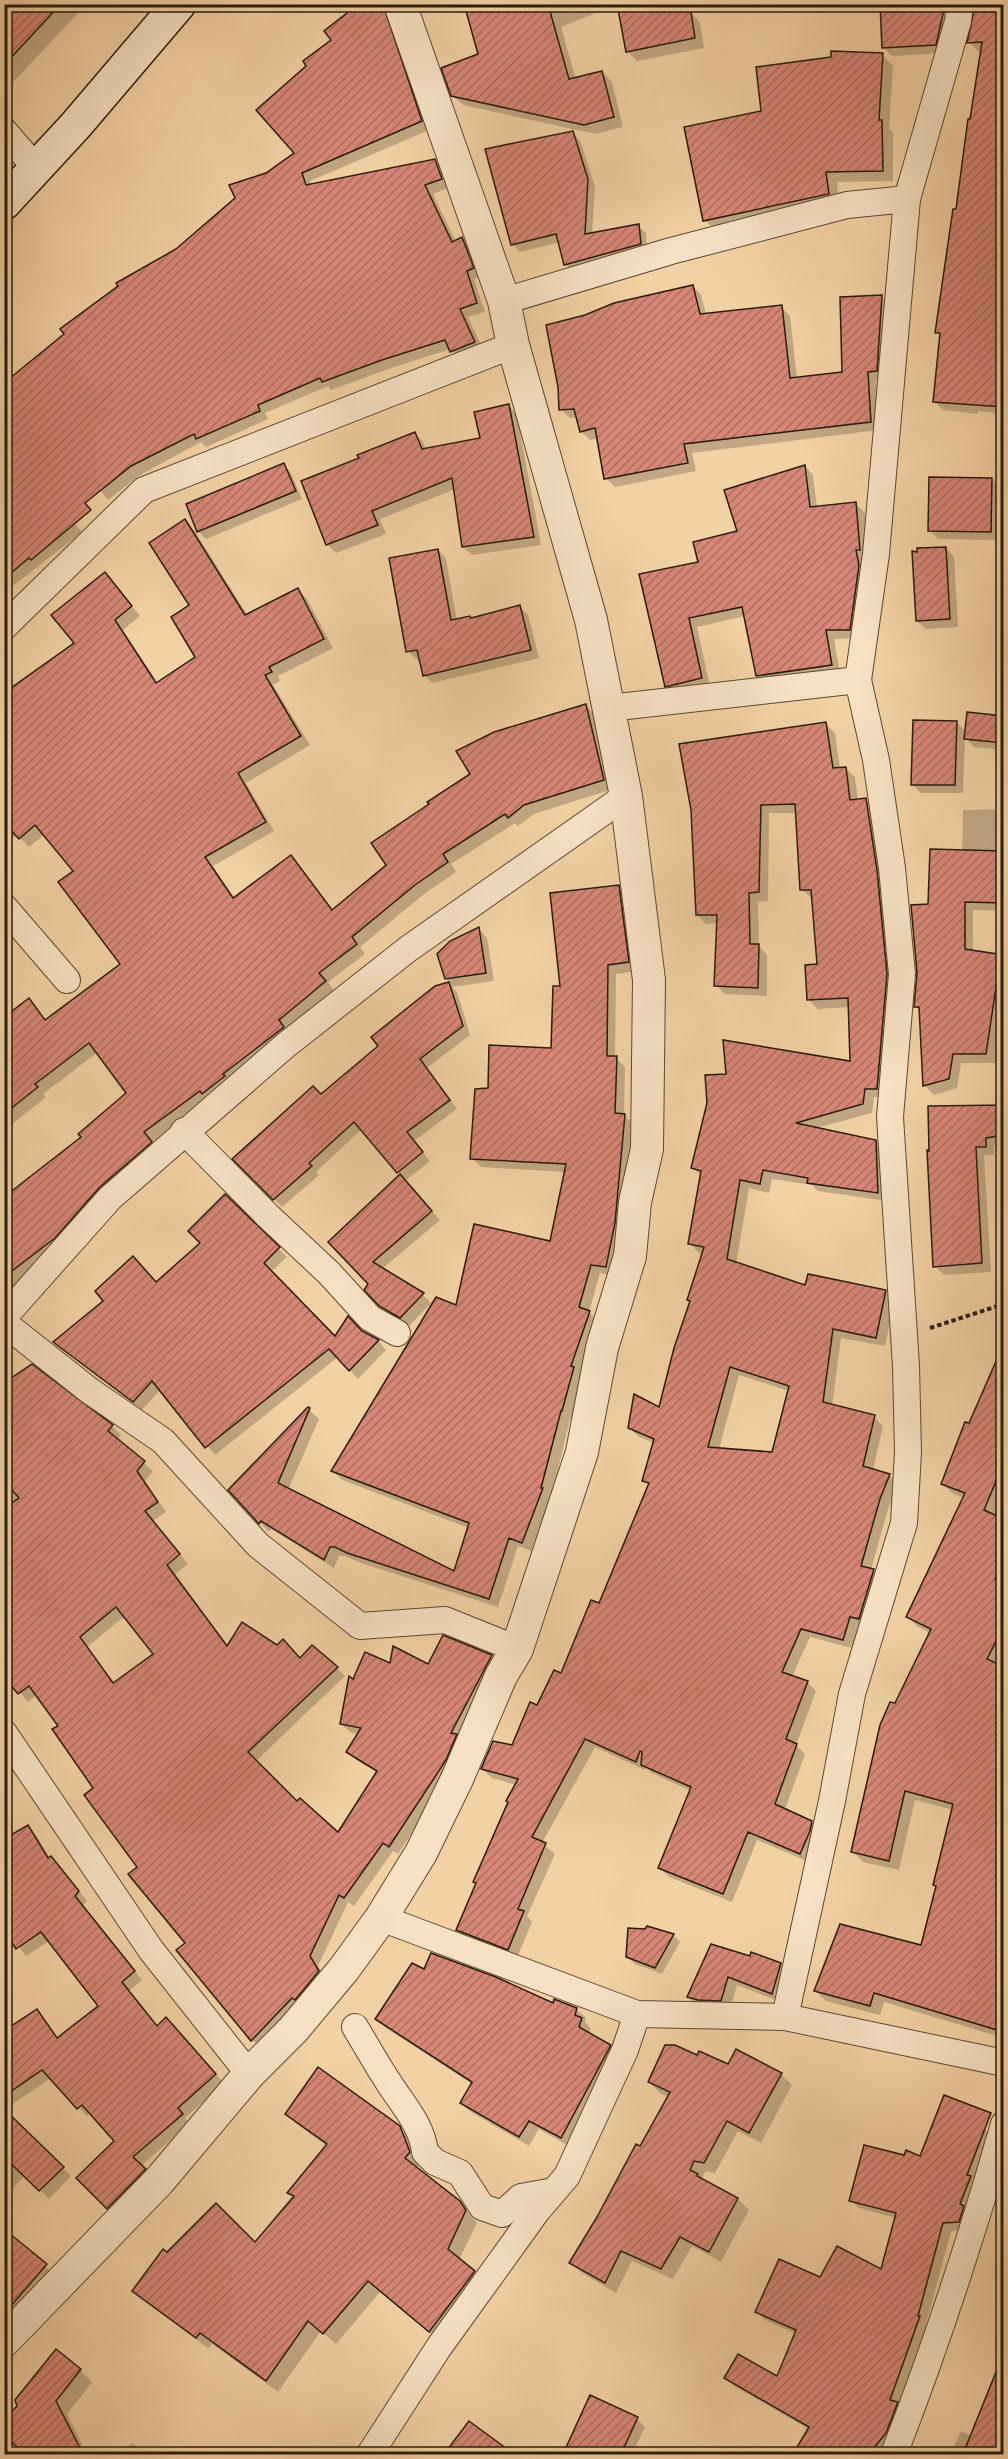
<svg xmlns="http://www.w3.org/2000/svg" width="1008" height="2459" font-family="'IM FELL DW Pica',serif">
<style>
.shadow{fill:#0003;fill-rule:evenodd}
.building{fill:url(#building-hatch);stroke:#291b0d;stroke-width:1.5;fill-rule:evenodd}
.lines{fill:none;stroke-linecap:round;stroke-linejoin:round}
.minor-casing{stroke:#5b4833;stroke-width:28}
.tertiary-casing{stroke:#5b4833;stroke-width:34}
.secondary-casing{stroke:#291b0d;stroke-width:36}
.path{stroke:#291b0d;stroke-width:4;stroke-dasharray:4.5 3;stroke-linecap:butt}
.minor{stroke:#f7e1c4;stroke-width:26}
.tertiary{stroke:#f7e1c4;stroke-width:32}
.secondary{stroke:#f7e1c4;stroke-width:33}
</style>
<defs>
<pattern id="building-hatch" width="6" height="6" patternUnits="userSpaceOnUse" patternTransform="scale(1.5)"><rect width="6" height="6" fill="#d78677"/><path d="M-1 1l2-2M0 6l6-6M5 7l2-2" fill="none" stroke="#ae6d60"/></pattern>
</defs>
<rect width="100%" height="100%" fill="#f2d1a4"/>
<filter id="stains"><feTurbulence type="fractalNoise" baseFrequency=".00333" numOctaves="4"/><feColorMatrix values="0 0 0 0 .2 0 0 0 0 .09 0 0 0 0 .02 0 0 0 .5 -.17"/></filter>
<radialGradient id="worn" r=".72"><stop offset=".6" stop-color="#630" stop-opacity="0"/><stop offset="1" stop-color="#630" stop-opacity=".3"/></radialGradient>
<g class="shadow">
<path d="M4,4h65l9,9 -74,79z"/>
<path d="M354,4h39l36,126 -119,51 1,4 124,-24 8,8 7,18 -17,7 23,48 6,-4 8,9 11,30 -7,2 11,33 -17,5 15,32 -23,11 -9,-11 -60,19 -60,22 -3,-4 -63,27 3,6 -62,28 -5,-5 -61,33 -32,25 -96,-122 165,-128 90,-76 29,-21 12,-87 25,-26z"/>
<path d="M465,4h153l-57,23 15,52 26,-7 10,10 11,45 -28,7 -132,-29 -11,-10 27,-40z"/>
<path d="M684,4l16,19 4,25 -67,13 -10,-10z"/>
<path d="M881,4h74l-11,49 -52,3 -8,-8z"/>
<path d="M1004,4v410l-26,-3v3l-35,-4 -9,-9 7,-64 -4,-5 45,-281h-4l-9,-9z"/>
<path d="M882,55l11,11 -4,63 4,3v49l-56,1 2,23 -123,26 -11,-11 58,-108z"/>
<path d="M572,133l8,7 15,47 -3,47 46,-8 8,7 1,19 -74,20 -7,-7 -6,-23 -40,10 -8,-8z"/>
<path d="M693,286l8,9 5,20 75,-8 9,9 7,63 46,-6 38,-76 9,8 -5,75h-9l3,50 -187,23 4,18 -81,16 -9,-9 -8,-40 -8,2 -9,-9 -3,-14 -8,1 -9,-9z"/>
<path d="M509,406l8,9 24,130 -69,10 -9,-8 -8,-58 -75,30 6,15 -50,19 -9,-9 87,-111 9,9 3,8 56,-11z"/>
<path d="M4,442l78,90 -78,61z"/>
<path d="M284,465l7,8 11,26 -96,40 -8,-8z"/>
<path d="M805,466l8,9 4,33 39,-4 9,9 3,45 -9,80 -25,1 6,34 -74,12 -9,-9 -12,-60 -48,11 13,60 -34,8 -9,-9 32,-123 40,-31z"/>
<path d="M992,479l8,9 -1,52 -61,-1 -9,-9z"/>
<path d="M185,521l9,9 54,86 49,-26 10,9 26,49 -55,28 2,5 -7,4 37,60 -64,38 28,48 -61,35 22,33 56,-42 42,53 253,-204 9,9 18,74 -79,25 -16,12 -3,-3 -64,41 5,8 -32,22 -64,53 5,7 -37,28 6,9 -124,109 -58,42 8,10 -96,95 -60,47v-95l79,-61 45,-45 -30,-41 -55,42 3,3 -35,28 -7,-7v-99l24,-19 18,21 76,-57 -47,-93 -30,-37 -16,13 -12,-12 -13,10v-150l72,-51 29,-70 35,42 -17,14 35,53 39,-26z"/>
<path d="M946,548l8,9 4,70 -32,2 -9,-8z"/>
<path d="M438,550l8,9 11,62 14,-1 49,-13 8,8 11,43 -107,25 -8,-8 -4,-17 -4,1 -8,-8z"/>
<path d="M1004,717v33l-30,-3 -9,-10 -2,56h-42l-9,-9 44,-62 10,10z"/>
<path d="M826,724l9,9 5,36 5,-1 10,9 3,24 8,-1 9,9 20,175 -9,113h-12l-2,16 -56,15 60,13 9,9 2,51 -69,-10 -6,-6 -40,-6 -3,14 -20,-5 -13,76 70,23 79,4 9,10 -9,45 -44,-8 -9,68 42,11 9,9 -10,44 16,5 9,9 -10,25 -17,61 12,10 -15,47 -9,-2 -7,23 -42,-11 -18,40 15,5 9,9 -20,54 9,9 -20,55 27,13 9,9 -12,31 -52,-22 -25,62 -63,-25 -9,-9 31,-77 -39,-18 -6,-5 -1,2 -50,-23 -53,96 13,11 -28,62 5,6 -15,36 -50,-19 -9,-9 58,-145 -24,-7 -10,-9 31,-22 25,-40 24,-31 37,-71 51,-119 -6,-6 11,-37 -16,-6 -9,-9 30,-18 43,-156 -4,-1 -9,-9 12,-68 -9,-8 159,-105 -2,-56 -32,2 -10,-10 11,-34 -6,-66 -11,-9 -5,-77h-28l-1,88 -10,1 1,44 8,9v41l-42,-2 -9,-9 2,-62 -12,1 -9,-9 -5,-105zM739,1375l50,16 -16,63 -54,-5z"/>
<path d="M1004,809v102l-31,-1v41l31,5v189l-10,1v9h-10l7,117 -47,3 -9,-9 -6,-114 70,-46 3,-43h-41l-4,25 -23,7 -9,-9 -4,-74 -5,-5 13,-102 33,-54 1,-41z"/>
<path d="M618,887l10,9 9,75 -21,3 -1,83 10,10 -1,48 10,10 -6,74 -13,77 -15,-3 -11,39 9,9 -18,55 2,2 -10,41h-2l-19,80 -20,52 -13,-5 -20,61 -140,-45 -13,-6h-6l-5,12 -63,-39 -2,3 -39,-42 78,-81 11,10 -31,71 167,83 14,-45 -127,-48 -9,-9 124,-164 95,-64 14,-71 -85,-5 -9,-9 17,-68 64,-41 9,-61z"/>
<path d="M479,929l8,9 7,43 -42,6 5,5 13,43 -43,33 30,41 -43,32 16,20 -25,20 35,39 -58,49 41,26 8,8 -21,22 -20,-11 -9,-9 -11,-21 -40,-42 71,-67 -39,-46 -46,43 3,3 -37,32 -47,-48 86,-63 59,-50 56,-58 15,-5 -5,-5z"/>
<path d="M225,1196l62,61 -16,15 65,66 26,-6 16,9 8,9 -28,29 -20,-22 -123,98 -54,-66 -19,21 -87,-68 102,-59 45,-40z"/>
<path d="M32,1366l80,60 9,9 -4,5 36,31 -8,10 21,31 -13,9 35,43 -13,10 54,73 108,21 8,8 -89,85 41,42 41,31 40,-61 -22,-13 -8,-9 11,-17 -9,-2 -9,-8 12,-42 38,-17 38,1 62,-10 9,9 -46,104 -56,85 -5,-3 -39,55 -6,-4 -30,64 9,14 -66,68 -9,-8 -65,-97 -48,-76 -79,-141 -23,-31 -9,7 -19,-22 -5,2v-257zM125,1616l30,39 -40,29 -28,-37z"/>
<path d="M1004,1376v280l-6,10 6,3v369l-120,-36 -4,13 -54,-14 -10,-10 106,-44 31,-137 -38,-10 -16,70 -36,-8 -10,-10 42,-147 36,-72 -13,-6 -10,-10 56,-119 -12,-5 -10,-10 28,-58z"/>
<path d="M4,1815l10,20 13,-8 9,8 14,23 9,8 28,35 -4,4 59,75 -13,11 29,36 16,1 50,55 -39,35 5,5 -49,43 12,12 -37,38 -38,-38 38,-37 -25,-29 -4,4 -36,-38 -47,32v-93l8,11 25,-17 21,28 42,-33 -51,-65 -23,15 -22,-28z"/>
<path d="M646,1930l27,5 7,7 -18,32 -27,-10 -8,-7z"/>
<path d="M712,1946l69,19 8,8 -8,29 -44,-17 -7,24 -33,-4 -9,-8z"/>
<path d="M425,1971l151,38 10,9 -1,4 6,7 -2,5 21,12 9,10 -49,91 -31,-18 -10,17 -58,-34 -10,-9 11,-19 -86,-56 -9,-9z"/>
<path d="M698,2058l30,8 53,8 11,11 -31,58 -23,-12 -23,42 -10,-2 -3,8 1,2 35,18 11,11 -28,52 -29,-16 -19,33 -41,-18 -16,32 -34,-20 -11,-11 70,-114 28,-51 -9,-4 -11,-11z"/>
<path d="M4,2111l67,65 -22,23 -24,-24 -21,24z"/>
<path d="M939,2113l46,17 8,8 -26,92 -16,1 -25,93 1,2 -29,79 7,7 -15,42h-94l13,-25 -75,-43 -8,-8h51l19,-44 -31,-14 -8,-9 64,-32 61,-8 14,-53 -37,-10 -8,-8 54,-43 16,1z"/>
<path d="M287,2114l112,13 12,12 9,25 -3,5 42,33 18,21 -18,37 27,24 -44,59 -62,-51 -44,52 -15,-13 -43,61 -66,-48 -4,4 -62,-46 -12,-11 33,-37 88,-10 39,-46 -5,-5 38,-47 -29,-21z"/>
<path d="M4,2231l50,43 -50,58z"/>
<path d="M1004,2369v85h-53l10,-23 11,5z"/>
<path d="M80,2370l12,12 -25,32 20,40h-83v-32z"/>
<path d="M591,2397l46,22 8,8 -13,27h-68z"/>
<path d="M470,2424l33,24 6,6h-63z"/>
<path d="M133,2443l11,11h-26z"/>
</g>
<g class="building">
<path d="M4,4h57l-57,61z"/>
<path d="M344,4h39l39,117 -120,52 4,12 129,-26 7,20 -17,6 27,57 10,-5 12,31 -7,3 10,32 -17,6 15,33 -25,10 -5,-12 -63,20 -60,22 -2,-4 -62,27 2,6 -64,28 -2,-5 -63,32 -46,37 6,7 -60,50 -2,-2 -25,21v-196l60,-49 -4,-5 58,-43 -2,-3 60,-34 59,-51 -6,-13 37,-12 28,-20 -38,-43 50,-44 -3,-5 28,-21 -7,-9 23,-18z"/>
<path d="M464,4h84l21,75 33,-8 12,46 -30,8 -133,-29 -10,-28 37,-14z"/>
<path d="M617,4h67l7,8 4,26 -69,14z"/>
<path d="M880,4l65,1 -9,40 -54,3z"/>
<path d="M989,4h15v403l-71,-5 7,-69h-5l18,-124h3l12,-90h2l12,-77 -15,1 7,-33 13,2z"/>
<path d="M831,51l52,2 -4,67h3l1,51 -57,1 3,22 -126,27 -19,-94 77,-16 -5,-44 75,-10z"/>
<path d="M573,131l15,48 -3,55 54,-10 2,20 -77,21 -8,-31 -45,11 -26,-96z"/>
<path d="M693,285l7,29 82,-9 8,73 52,-6 -2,-75 42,-2 -5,76 -9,1 3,50 -187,22 4,19 -84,16 -9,-51 -15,4 -6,-23 -15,1 -1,-23 -12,-62 39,-10 29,-12z"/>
<path d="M509,404l25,133 -72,10 -10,-69 -80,33 6,14 -52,20 -25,-64 58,-23 -2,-3 58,-23 7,17 58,-11 -6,-26z"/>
<path d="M284,463l12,28 -99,41 -11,-28z"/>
<path d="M805,465l5,42 46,-5 4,48h-4l3,15 -9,65h-24l6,35 -76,11 -14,-69 -53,11 13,60 -37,9 -26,-113 59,-12 -5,-20 44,-11 -13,-41z"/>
<path d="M929,477l63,1 -1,54 -63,-1z"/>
<path d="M185,519l60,96 53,-27 26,51 -55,28 3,5 -7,3 36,61 -63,37 28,49 -61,35 28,41 58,-43 41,55 54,-45 -15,-22 58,-39 -2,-2 43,-28 -14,-23 38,-19 92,-28 18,76 -80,25 -16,13 -3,-4 -62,40 5,8 -33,23 -63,52 5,7 -38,29 7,8 -47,39 5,7 -61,47 2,2 -23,18 -2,-3 -56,41 8,10 -52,45 -45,51 -51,39v-80l77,-60 -3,-3 48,-41 -37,-50 -54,41 3,3 -34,27v-97l25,-19 16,22 75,-56 -62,-82 15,-11 -38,-46 -16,14 -15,-16v-130l70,-50 -23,-28 54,-43 27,34 -17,14 41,63 39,-26 -24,-40 18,-12 -40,-62z"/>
<path d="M946,547l4,72 -34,2 -4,-70 5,1v-4z"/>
<path d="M438,549l13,71 19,-4 1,2 49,-13 11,45 -108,26 -6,-26 -11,2 -17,-94z"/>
<path d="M967,712l37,4v27l-40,-4z"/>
<path d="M913,720l44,1 -2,64h-44z"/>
<path d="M826,722l7,46 13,-1 4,33 16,-2 11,72 10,104 -10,115h-12l-2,15 -67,19 80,17 2,53 -71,-10 1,-5 -45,-8 -3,14 -20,-4 -13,79 78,26 3,-11 78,16 -10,48 -43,-9 -10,73 52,13 -12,51 27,8 -10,25 -19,67 13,3 -15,50 -9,-2 -7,23 -42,-11 -19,43 26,9 -22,58 11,5 -22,60 37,17 -2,10 -10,23 -52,-22 -25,62 -65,-26 33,-81 -50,-22 1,-13 -2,-1 -4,11 -51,-23 -53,98 14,6 -28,66 6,2 -16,39 -52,-20 20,-47 -3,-1 35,-80 -2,-1 12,-22 -37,-10 12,-28 19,4 18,-43 7,3 17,-35 7,3 30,-73 8,3 50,-120 -7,-2 12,-42 -26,-11 6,-34 25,13 15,-59 16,-47 -3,-1 17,-53 -16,-3 13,-73 -10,-3 16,-65 -2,-28 21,-1 -3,-34 127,21 -2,-63 -41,2 -2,-35 12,-1 -6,-74h-11l-5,-86 -34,1 -2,87 -10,1 1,51h9l-1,44 -44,-2 3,-71h-21l-5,-105 -12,-66zM730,1367l59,19 -17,66 -64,-5z"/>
<path d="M930,849l74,2v52l-39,-1v47l39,6v27l-7,-1 -11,73h-33l-4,25 -26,7 -4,-79h-5l3,-34 -6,-68 17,-1z"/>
<path d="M619,885l10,77 -21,3 -1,91h10l-2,57 10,1 -10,109 -9,44 -15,-2 -12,42 11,4 -19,55 3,1 -12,44h-1l-20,77h2l-21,55 -13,-5 -20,61 -142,-46 -12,-6h-5l-6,13 -63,-39 -2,3 -31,-34 80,-83 2,1 -32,75 176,88 15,-48 -138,-52 105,-174 20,8 18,-81 76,17 16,-77 -96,-5 5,-70 13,-1 1,-43 62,3 2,-62h7l-10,-93z"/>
<path d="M479,927l7,46 -41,6 -8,-25 13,-13z"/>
<path d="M449,982l14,44 -43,33 30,41 -43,32 16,20 -26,21 -43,-51 -45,41 3,3 -39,34 -41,-41 81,-73 8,8 57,-48 -7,-9 64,-51z"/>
<path d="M1004,1105v30l-18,3v9h-10l6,116 -49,4 -6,-117 2,1 -1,-45z"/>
<path d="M400,1174l32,37 -59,51 51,31 -24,25 -21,-12 -15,-16 4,-6 -40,-42z"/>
<path d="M225,1194l55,53 -16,16 71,73 13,-20 14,15 17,9 -30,31 -20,-22 -124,99 -53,-67 -19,21 -80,-60 50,-41 -8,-10 38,-35 23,26 44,-39 -12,-12z"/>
<path d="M1004,1343v119l-20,48 20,9v41l-9,19 9,4v43l-17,33 17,8v341l-7,22 -123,-37 -4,13 -56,-15 26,-67 81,21 15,-59 -3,-1 20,-81 -48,-13 -16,70 -38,-9 29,-127 10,-23 5,1 36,-74 -25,-12 59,-124 -24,-9 24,-62 4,1z"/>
<path d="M32,1364l81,61 -5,6 37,30 -8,10 21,31 -13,9 35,43 -13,11 60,81 15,-24 35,23 6,-6 17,19 12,-13 26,22 -90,85 49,49 3,-3 38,34 39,-61 -31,-19 15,-24 -21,-4 9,-48 4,3 12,-27 25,11 3,-17 35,18 15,-29 49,20 -41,78 6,1 -11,26 -57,87 -6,-4 -39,55 -5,-3 -29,61 9,15 -24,29 -3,-2 -41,43 -75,-91 9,-7 -57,-69 9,-7 -53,-72 9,-7 -41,-59 6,-3 -29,-40 -11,8 -14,-17v-169l15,-10 -15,-17v-98zM116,1607l37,47 -40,29 -33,-46z"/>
<path d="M28,1825l20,33 3,-2 28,35 -4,5 60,75 -13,11 35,44 9,-9 50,57 -38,34 5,6 -50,43 13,12 -39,40 -31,-31 38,-37 -32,-36 -5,4 -35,-39 -38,26v-65l33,-22 20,29 41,-32 -57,-74 -25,17 -12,-18v-92z"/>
<path d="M647,1926l27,8 -19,34 -29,-11 2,-29 17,1z"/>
<path d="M711,1944l39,12 1,-4 30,11 -9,31 -44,-17 -7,24 -23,-1 -11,-3z"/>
<path d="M431,1953l65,24 57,26 1,-4 23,9 -2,7 7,3 -3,9 32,18 -50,93 -32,-17 -10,16 -59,-34 12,-21 -97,-63 37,-56 12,6z"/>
<path d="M665,2045h10l22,10 2,-4 29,13 8,-15 46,24 -33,60 -22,-12 -23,42 -10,-2 -4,9 8,4 -1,2 41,22 -29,54 -29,-15 -19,32 -40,-18 -16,32 -36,-20 28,-46 39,-73 4,2 30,-54 -22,-10z"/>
<path d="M318,2067l82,59 10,26 -5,6 55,43 6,9 -18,39 27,22 -46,61 -61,-51 -45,53 -15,-13 -42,60 -66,-48 -4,5 -64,-47 31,-42 4,3 49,-49 39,39 39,-46 -7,-3 40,-49 -42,-30z"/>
<path d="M944,2095l47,18 -24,62 4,1 -11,28 4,2 -5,16 -16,1 -25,93h2l-30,84 8,2 -12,31 -17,21h-76l16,-27 -85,-49 14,-24 39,22 19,-46 -41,-18 24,-53 41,18 17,-31 44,23 15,-56 -47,-12 15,-56 40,10 2,-5 14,6z"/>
<path d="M4,2109l60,58 -25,24 -35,-34z"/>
<path d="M4,2229l43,35 -43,50z"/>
<path d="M56,2349l25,20 -25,32 27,53h-58l-21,-19v-15l13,-14 -2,-6z"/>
<path d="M1002,2357l2,97h-41z"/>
<path d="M590,2395l48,22 -17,37h-58z"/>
<path d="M469,2421l45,33h-70z"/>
</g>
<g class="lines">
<defs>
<g id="minor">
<path d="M4,131l32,37"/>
<path d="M504,301l167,-50 176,-46 60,-6"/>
<path d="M4,627l140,-137 369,-145"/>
<path d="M609,708l249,-28"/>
<path d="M4,907l63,73"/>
<path d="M184,1131l84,85 61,57 41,45 27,15"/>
<path d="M4,1317l106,-119 176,-153 122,-96 218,-153"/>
<path d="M4,1323l86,68 73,50 95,104 102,81 85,-6 72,29"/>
<path d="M4,1733l147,217 98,124"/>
<path d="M381,1918l256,96 148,3 219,46"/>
<path d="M785,2017l47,-216 20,-107 52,-171 4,-71 -2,-86 -16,-249 12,-143 -10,-106 -16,-108 -18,-80 18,-126 31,-355 51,-178 2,-17"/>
<path d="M355,2027c11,18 22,38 34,56 14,22 33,42 36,69l10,10 25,11 22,34 20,7 19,-17 33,-6"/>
<path d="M370,2454l69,-107 98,-136 30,-35 58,-126 12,-36"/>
<path d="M894,2454c42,-108 78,-218 110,-330"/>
</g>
<path id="tertiary" d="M4,2341l155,-160 90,-107 44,-44 51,-61 37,-51 40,-65 36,-74 44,-103 16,-27 65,-197 20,-104 28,-92 5,-54 12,-53 2,-169 -23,-184 -35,-176 -78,-275 -9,-44 -104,-297"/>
<path id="secondary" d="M4,203l72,-78 103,-121"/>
</defs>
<use href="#minor" class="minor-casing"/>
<use href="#tertiary" class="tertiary-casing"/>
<use href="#secondary" class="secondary-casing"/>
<path class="path" d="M930,1328l74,-24"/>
<use href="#minor" class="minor"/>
<use href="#tertiary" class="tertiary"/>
<use href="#secondary" class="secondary"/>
</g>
<rect width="1008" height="2459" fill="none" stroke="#f2d1a4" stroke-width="24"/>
<rect x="6" y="6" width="996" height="2447" fill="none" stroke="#291b0d" stroke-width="3"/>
<rect x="12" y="12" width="984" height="2435" fill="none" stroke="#291b0d" stroke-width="1.5"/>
<rect width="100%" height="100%" filter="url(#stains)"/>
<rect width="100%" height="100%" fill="url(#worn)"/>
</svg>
